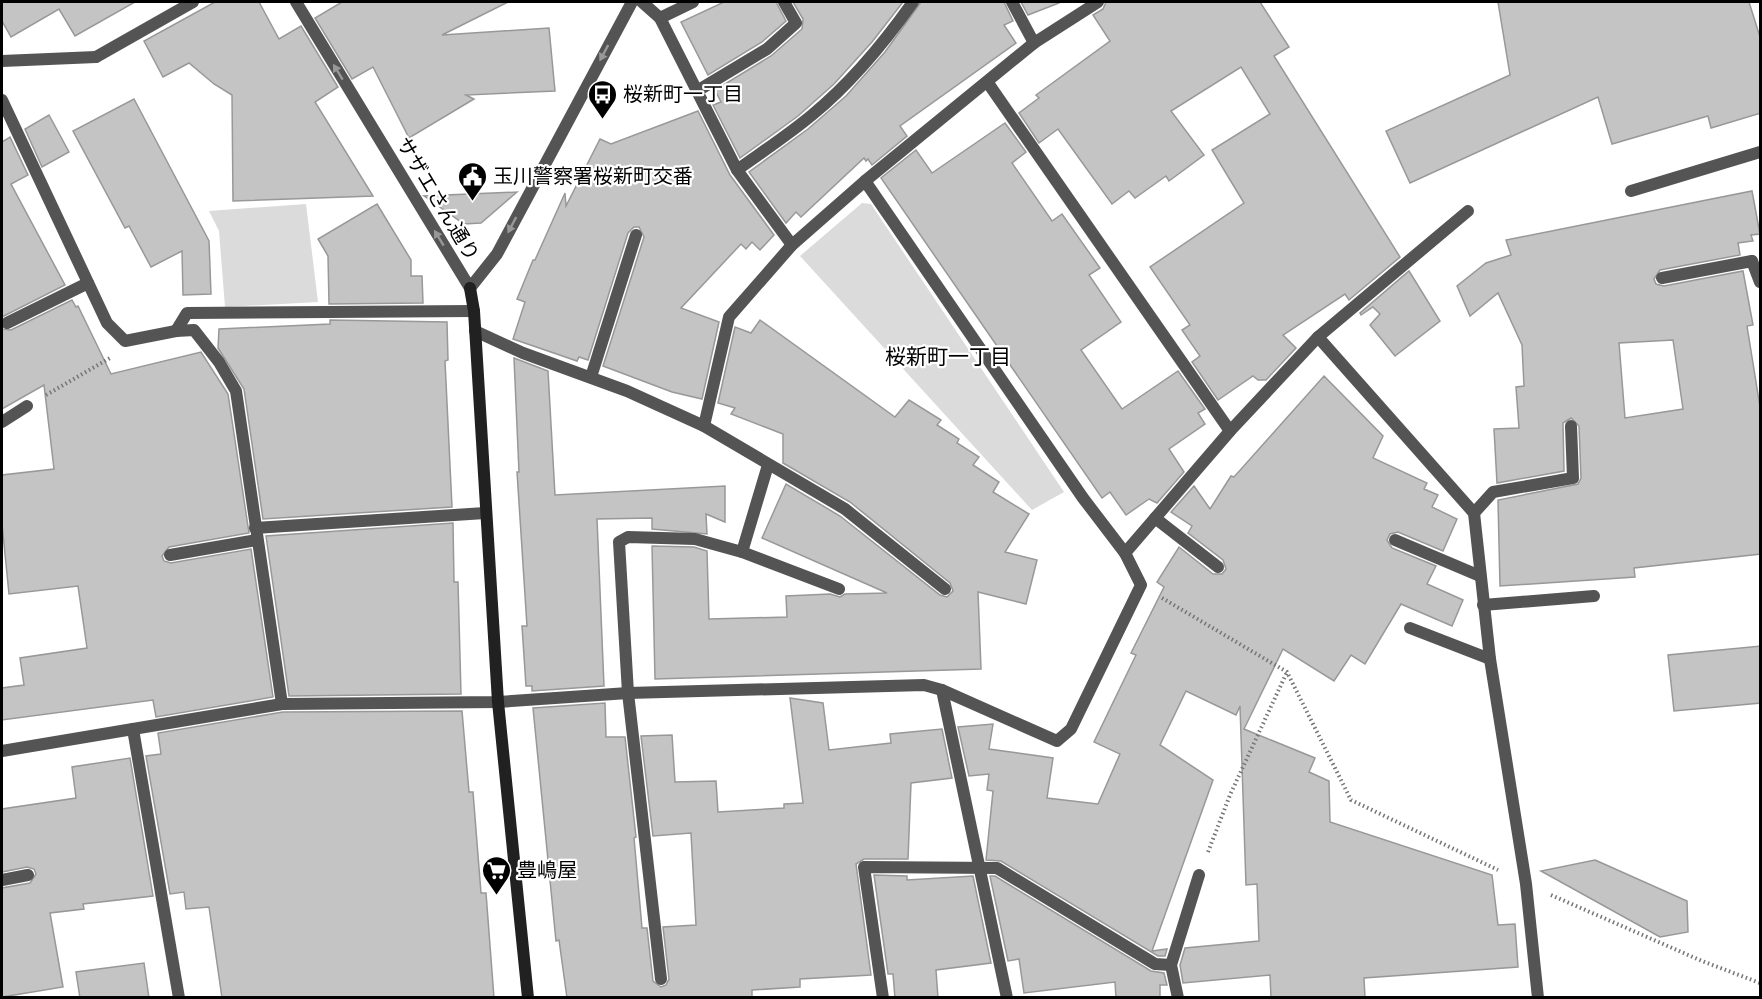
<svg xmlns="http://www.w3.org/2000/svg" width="1762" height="999" font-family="Helvetica,'Noto Sans JP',sans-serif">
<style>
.green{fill:#dbdbdb}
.building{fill:#c4c4c4;stroke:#989898;stroke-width:1.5;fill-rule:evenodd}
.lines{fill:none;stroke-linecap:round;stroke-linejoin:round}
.path{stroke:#767676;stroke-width:4;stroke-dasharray:1.5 3;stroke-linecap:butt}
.lane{stroke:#545454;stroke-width:12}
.street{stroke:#545454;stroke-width:12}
.secondary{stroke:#212121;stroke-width:12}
.oneway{fill:#989898}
.labels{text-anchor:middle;stroke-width:4.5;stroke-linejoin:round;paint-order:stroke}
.poi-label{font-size:20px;fill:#000;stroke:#fff;text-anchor:start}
.street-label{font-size:20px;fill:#000;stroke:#fff}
.neighbourhood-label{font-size:21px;fill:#000;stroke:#fff}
</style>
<rect width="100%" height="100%" fill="#fff"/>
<g class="green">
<path d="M862,203l9,1 193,288 -32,18 -232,-254z"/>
<path d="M306,204l12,98 -93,5 -6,-76 -10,-20z"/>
</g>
<g class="building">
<path d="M2,2h133l-60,34 -16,-27 -48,28 -9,-16z"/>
<path d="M215,2h44l20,37 22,-13 37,61 -23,15 58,94 -140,5 -1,-106 -18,-11 -25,-21 -26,14 -19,-36z"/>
<path d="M342,2h166l-66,33 107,-7 6,63 -89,4 8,4 -65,39 -36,-71 -21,12 -37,-61z"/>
<path d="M724,2h52l10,19 -24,21 -54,33 -27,-53z"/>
<path d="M793,2h110l-31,40 -38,42 -36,32 -58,42 -27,-53 8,-3 -6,-12 56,-34 31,-27 1,-10z"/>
<path d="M921,2h83l9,19 -9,4 12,18 -116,83 7,10 -35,29 -4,-6 -2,2 -2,-3 -63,59 -5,-5 -10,11 -37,-51 59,-43 38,-33 39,-44z"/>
<path d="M1021,2h38v1l-31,12z"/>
<path d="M1106,2h154l29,45 -15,9 126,201 -51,43 -4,-6 -62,41 13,13 -30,32h-8l-5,-4 -35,24 -26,-38 8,-6 -18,-26 8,-5 -40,-58 94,-64 -32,-53 58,-36 -29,-47 -70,44 33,44 -35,26 -3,-5 -31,22 -6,-7 -17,13 -54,-75 -19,14 -20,-30 20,-15 -3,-3 74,-54 -17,-26 10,-6z"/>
<path d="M1498,2h251l12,38v73l-50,15 -3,-12 -96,28 -14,-47 -188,86 -24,-52 124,-56z"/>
<path d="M134,99l75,142 2,53 -28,1 -1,-44 -31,16 -22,-41 -4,2 -52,-97z"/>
<path d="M698,111l32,64 44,60 -14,15 -8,-8 -6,7 -5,-5 -60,64 38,14 -17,77 -30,-7 -69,-26 41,-129 -5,-10h-5l-6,6 -40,127 -9,-3 -2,4 -64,-22 12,-37 -8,-3 16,-39h2l30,-67 1,13 34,-67 11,5z"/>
<path d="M49,115l20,37 -27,15 -17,-38z"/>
<path d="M1005,123l21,29 -14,11 40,58 10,-7 38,54 -11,7 32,47 -40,28 41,59 56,-38 27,38 -7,4 7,11 -36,25 15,23 -27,31 -8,-4 -23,16 -16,-23 -8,6 -221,-320 35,-28 16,23z"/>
<path d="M10,137l18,38 -17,9 54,101 -63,32v-175z"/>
<path d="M1752,191l8,43 -9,1 2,6 -15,2 2,12 -80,15 -6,9 2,5 8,2 79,-15 10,54 -6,1 14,87v141l-127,14 1,9 -135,9 -2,-86 80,-16 3,-6 -2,-52 -8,-8 -8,5 1,48 -67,12 -3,-54 25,-1 -3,-41 8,-1 -2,-41 -24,-52 -28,23 -13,-30 29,-23 25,-8 -5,-15zM1673,340l10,69 -58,9 -6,-75z"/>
<path d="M517,192l-36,31 -17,1 -40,-28z"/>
<path d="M377,204l34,56v16h11l1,27 -94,1 -1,-48 -10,-17z"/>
<path d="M1409,271l31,50 -45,35 -25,-31 10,-11 -7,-7 -12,8 -1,-2z"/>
<path d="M72,300l4,7 2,-1 33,68 90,-22 27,42 21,139 -80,14 -7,9 2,5 7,2 80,-14 22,148 -117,20 -3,-17 -151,20v-32l22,-3 -4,-27 67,-10 -9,-62 -69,8 -7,-70v-49l52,-6 -10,-84 -42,24v-80l9,1z"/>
<path d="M330,320l117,2 1,38 -3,1 7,146 -189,12 -19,-130 -26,-41 1,-19 111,-5z"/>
<path d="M760,320l135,97 14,-17 32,20 -4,5 22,14 -2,4 22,14 -6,8 26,17 -6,10 36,22 -24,38 32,8 -11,44 -48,-12 3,77 -326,10 -3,-133 42,1 13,4 2,68 78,-2 -1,-21 44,-2 10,3 5,-3 42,-1 -125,-55 24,-54 54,32 100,79 7,2 6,-6 -3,-8 -100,-81 -67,-39v-29l-52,-20 4,-6 -17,-5 17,-76 16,6z"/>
<path d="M514,358l34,13 7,124 170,-9v36l-19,-8 1,20 -55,-5v-11l-55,1 7,167 -72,5v-5h-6l-4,-60h5l-10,-154h2z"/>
<path d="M1324,376l59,60 -10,22 54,25 -3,6 14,6 -6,12 25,12 -14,32 -45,-19 -8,2 -3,6 5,8 44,18 -9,18 36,16 -11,26 -51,-22 -36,60 -14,-9 -17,26 -51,-32 -39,80 71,29 -6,14 20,9 1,41 162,53 6,50 17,-1 3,43 -154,11 1,20h-94l-1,-23 -87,8 -3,-18 5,-17 74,-7 -2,-57 -11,1 -6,-179 -4,9 -50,-24 -26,54 53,35 -61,171 15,-2 -2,7h-7l-157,-95 -15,-1 7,-69 -6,-1 2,-16 -20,2 -11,-49 35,-3 -4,25 64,9 -6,40 51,6 22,-50 -26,-12 42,-87 -5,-2 33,-66 -7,-5 22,-35 34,27h9l4,-5 -3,-9 -35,-27 4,-7 -21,-14 23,-26 16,23 21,-33 3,1z"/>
<path d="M453,523l1,59h4l3,112 -172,2 -23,-160z"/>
<path d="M1761,646v57l-87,8 -6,-56z"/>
<path d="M790,698l33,5 6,47 62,-7 -1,-9 52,-5 10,49 -41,5 -3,76h-44l-8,5 15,111 -71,4v8l-48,3v8h-185l-8,-58 -3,1 -23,-233 72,-5 1,34h19l11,100 -2,1 8,90h5l6,53 8,6 5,-2 3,-6 -6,-52 33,-2 -5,-92 -38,3 -12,-100 31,-1 3,47 41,-1 2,31 66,-4v-4l19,-1z"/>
<path d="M462,711l7,81h4l8,101h5l8,105h-272l-13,-91 -23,2 -2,-17 -14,2 -24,-138 15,-2 -3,-21 125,-21z"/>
<path d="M130,758l23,138 -70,8 1,5 -34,4 13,74 -61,10v-109l28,-5 6,-9 -2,-5 -7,-2 -25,5v-63l74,-11 -4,-31z"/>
<path d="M1595,860l92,41 1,31 -28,5 -119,-66z"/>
<path d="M874,875l33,1v4l66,-4 18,87 -55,7 2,28h-43l-2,-24h-5z"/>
<path d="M990,876h5l156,95 13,2 3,12h-7v13h-44l-1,-16 -91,11 -5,-34 -11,2z"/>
<path d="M144,963l5,35h-69l-4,-26z"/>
</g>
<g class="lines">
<g class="path">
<path d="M46,395l64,-37"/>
<path d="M1162,598l125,74 64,128 147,70"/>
<path d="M1208,852l22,-57 57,-123"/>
<path d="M1551,895l151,66 58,22"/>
</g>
<g class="lane">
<path d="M642,2l18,16 77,152 55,75"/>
<path d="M660,18l33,-16"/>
<path d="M96,57l97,-55"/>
<path d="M988,83l242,348"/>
<path d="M697,91l70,-42 29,-26 -12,-21"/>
<path d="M737,170c25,-18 51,-35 75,-55 39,-32 72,-72 101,-113"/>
<path d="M865,181l218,317 42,55"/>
<path d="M1631,191l129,-39"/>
<path d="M1662,278l90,-17"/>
<path d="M7,323l81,-40"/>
<path d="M176,331l18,-1 25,32 17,29 46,313 216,-2 130,-9 296,-8 18,5 115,51 14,-12 70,-144 -16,-32 105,-122 88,-94 150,-126"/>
<path d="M176,331l11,-18 287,-2"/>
<path d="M475,331l48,22 104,38 77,35 141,83 100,80"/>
<path d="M1318,337l156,176 16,146 36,225 12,114"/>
<path d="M591,377l45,-142"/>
<path d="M2,422l25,-16"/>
<path d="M704,426l25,-109 63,-72 73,-64 169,-138 -22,-41"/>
<path d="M1474,513l19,-21 80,-14 -2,-52"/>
<path d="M1155,518l63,49"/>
<path d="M255,528l230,-15"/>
<path d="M1395,540l85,36"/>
<path d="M742,552l26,-87"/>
<path d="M170,555l87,-15"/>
<path d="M1483,605l111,-9"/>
<path d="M1410,628l80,31"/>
<path d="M942,690l65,308"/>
<path d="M2,751l131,-22"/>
<path d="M2,880l26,-5"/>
<path d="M661,979l-33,-286 -9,-151 9,-5 67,2 47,13 97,37"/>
<path d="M883,998l-19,-131 133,1 158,96 16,1"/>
<path d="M1178,998l-7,-33 28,-90"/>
</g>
<g class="street">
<path d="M296,2l174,286 27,-34 135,-252"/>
<path d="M1034,43l64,-41"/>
<path d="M2,61l94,-4"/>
<path d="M2,100l105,223 18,18 51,-10"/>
<path d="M1752,261l8,21"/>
<path d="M179,998l-46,-269 149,-25"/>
</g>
<path class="secondary" d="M470,288l4,23 24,391 30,296"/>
</g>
<defs><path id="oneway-solid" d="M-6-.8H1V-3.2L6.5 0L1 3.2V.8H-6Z" transform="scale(1.5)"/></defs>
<g class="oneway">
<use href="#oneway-solid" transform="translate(604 53) rotate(118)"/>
<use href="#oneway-solid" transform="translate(338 72) rotate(-121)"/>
<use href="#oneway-solid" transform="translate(512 225) rotate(118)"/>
<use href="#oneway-solid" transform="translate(439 238) rotate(-121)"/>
</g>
<defs>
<symbol id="bus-pin" viewBox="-11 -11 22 30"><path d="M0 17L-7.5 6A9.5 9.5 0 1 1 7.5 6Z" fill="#000" stroke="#fff"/><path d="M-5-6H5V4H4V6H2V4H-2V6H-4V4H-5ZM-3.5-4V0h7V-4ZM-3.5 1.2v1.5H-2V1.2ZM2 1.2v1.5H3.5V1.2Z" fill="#fff"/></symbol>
<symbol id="civic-pin" viewBox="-11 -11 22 30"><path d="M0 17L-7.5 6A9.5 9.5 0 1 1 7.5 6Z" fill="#000" stroke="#fff"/><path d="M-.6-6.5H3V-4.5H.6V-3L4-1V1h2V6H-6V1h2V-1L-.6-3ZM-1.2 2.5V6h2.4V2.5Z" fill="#fff"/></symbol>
<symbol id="supermarket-pin" viewBox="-11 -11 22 30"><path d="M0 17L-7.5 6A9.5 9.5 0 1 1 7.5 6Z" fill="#000" stroke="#fff"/><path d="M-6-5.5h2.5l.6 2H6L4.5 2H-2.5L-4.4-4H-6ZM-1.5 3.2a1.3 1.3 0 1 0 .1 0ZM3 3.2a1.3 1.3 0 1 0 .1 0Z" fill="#fff"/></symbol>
</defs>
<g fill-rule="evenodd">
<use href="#bus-pin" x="586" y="78" width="33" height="45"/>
<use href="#civic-pin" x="456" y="160" width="33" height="45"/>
<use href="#supermarket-pin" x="480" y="854" width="33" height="45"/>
</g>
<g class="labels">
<g class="poi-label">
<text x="623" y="101">桜新町一丁目</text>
<text x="493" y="183">玉川警察署桜新町交番</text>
<text x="517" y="877">豊嶋屋</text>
</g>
<g class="street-label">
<text transform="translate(438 199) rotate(59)" y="7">サザエさん通り</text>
</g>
<g class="neighbourhood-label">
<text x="948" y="364">桜新町一丁目</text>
</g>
</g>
<rect width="1762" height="999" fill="none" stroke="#000000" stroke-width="6"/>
</svg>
